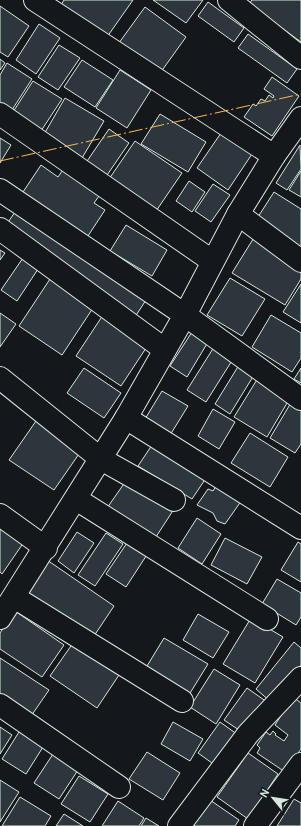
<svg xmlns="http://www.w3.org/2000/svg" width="301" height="826" font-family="'PT Sans',sans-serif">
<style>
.building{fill:#2c363c;stroke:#d8e6dc}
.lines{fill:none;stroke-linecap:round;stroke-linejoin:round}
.minor-casing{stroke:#d8e6dc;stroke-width:24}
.minor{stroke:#14181c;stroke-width:22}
.power{stroke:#ffb74d;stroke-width:1;stroke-dasharray:14 3 2 3;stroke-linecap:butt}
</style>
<rect width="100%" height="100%" fill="#14181c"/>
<g class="building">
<path d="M64,0h69l-26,37 -46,-32z"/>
<path d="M153,0h50l-17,23z"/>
<path d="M252,0h49v42l-52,-38z"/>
<path d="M208,2l36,26 -10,14 -36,-26z"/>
<path d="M0,6l29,20 -21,31 -8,-5z"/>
<path d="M145,7l41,30 -28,39 -42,-29z"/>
<path d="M39,24l21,14 -24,36 -20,-14z"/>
<path d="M248,34l49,35 -10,14 -49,-35z"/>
<path d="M59,45l21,13 -22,32 -20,-13z"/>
<path d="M0,59l5,4 -5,7z"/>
<path d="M82,60l31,20 -18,27 -31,-20z"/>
<path d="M7,63l25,16 -22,34 -10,-7v-31z"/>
<path d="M120,70l31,20 -24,38 -31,-20z"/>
<path d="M272,77l27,19 -27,40 -28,-19 9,-13 3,2 5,-7 4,2 4,-6 4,3 1,-2 -10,-7z"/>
<path d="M33,81l29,18 -21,32 -28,-19z"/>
<path d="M65,98l39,23 -22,37 -39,-22z"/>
<path d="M160,114l46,28 -18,30 -47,-28z"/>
<path d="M109,129l20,14 -26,38 -20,-14z"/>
<path d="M221,133l31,21 -24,36 -31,-22z"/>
<path d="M0,138l11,7 -11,18z"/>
<path d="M135,141l47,32 -28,41 -47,-32z"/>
<path d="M300,145l1,24 -14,21 -11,-7z"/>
<path d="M67,164l37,25 -10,14 11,7 -21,32 -65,-44 22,-33 17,12z"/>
<path d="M301,171v26l-12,-7z"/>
<path d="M189,181l16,11 -13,20 -16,-11z"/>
<path d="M213,184l17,11 -19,27 -16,-11z"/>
<path d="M274,192l27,17v39l-43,-31z"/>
<path d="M15,212l131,88 -11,17 -131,-89z"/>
<path d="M126,225l41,25 -15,26 -42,-25z"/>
<path d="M255,236l46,27v16l-16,26 -53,-32z"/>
<path d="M0,250l5,3 -5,7z"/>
<path d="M25,255l15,11 -23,35 -16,-11z"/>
<path d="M230,278l35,21 -23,37 -35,-21z"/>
<path d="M50,279l43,29 -31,47 -43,-29z"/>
<path d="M301,284v39l-18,-11z"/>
<path d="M105,312l45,30 -29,44 -45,-30z"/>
<path d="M0,313l16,11 -16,23z"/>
<path d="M271,315l30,18v25l-9,14 -40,-25z"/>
<path d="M192,332l16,10 -21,35 -17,-11z"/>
<path d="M214,347l19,12 -27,43 -19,-12z"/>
<path d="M239,365l15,10 -24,39 -15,-10z"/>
<path d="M84,368l37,25 -17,25 -37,-25z"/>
<path d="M301,368v15l-7,-4z"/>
<path d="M258,378l32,20 -23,39 -33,-20z"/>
<path d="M162,391l26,15 -21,34 -25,-16z"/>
<path d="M292,401l9,5v38l-6,9 -25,-15z"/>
<path d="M213,409l22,13 -16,27 -21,-13z"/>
<path d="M36,421l45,30 -27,39 -45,-30z"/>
<path d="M250,433l38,24 -18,30 -39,-24z"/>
<path d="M152,445l54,33 -14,21 -54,-33z"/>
<path d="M128,478l46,31 -20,31 -47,-32z"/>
<path d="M219,481l25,16 -19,27 -8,-3 -4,-8 -16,-8 11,-16 5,2z"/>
<path d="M197,518l24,16 -19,30 -24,-16z"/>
<path d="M0,526l24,16 -22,32 -2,-2z"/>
<path d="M77,532l17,11 -20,30 -16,-12z"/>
<path d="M106,533l17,11 -28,42 -17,-11z"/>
<path d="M131,537l19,13 -24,37 -20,-13z"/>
<path d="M225,538l37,19 -15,27 -36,-19z"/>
<path d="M298,542l3,2v38l-20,-12z"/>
<path d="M47,560l67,46 -22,33 -67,-46z"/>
<path d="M277,579l24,14v24l-5,8 -34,-21z"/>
<path d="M15,611l49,34 -22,32 -42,-28v-16z"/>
<path d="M198,614l31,18 -16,26 -30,-18z"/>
<path d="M251,618l32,19 -28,46 -32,-19z"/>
<path d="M164,638l44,26 -21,34 -43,-27z"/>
<path d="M294,642l7,6v17l-30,37 -15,-13z"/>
<path d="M73,643l46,32 -22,33 -47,-32z"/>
<path d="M0,658l49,32 -20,29 -29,-20z"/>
<path d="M214,669l26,16 -24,39 -26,-17z"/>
<path d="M247,688l20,14 -22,32 -21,-14z"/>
<path d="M293,697l8,6v46l-16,23 -28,-19 3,-5 -3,-3 9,-13 4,3 3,-4 3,3 -1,1 9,6 4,-6 -13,-10z"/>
<path d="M173,722l30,17 -13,22 -29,-17z"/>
<path d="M220,722l21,15 -22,31 -21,-15z"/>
<path d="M0,727l12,8 -12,19z"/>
<path d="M19,732l24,15 -17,27 -24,-15z"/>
<path d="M147,752l33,21 -17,27 -34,-21z"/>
<path d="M248,753l30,21 -30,45 -31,-22z"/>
<path d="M53,754l25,16 -19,29 -25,-16z"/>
<path d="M79,776l29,18 -18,28 -29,-18z"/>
<path d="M0,780l19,12 -19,30z"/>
<path d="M20,797l31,19 -6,10h-43z"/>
<path d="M294,799l7,4v23h-24z"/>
<path d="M210,800l29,20 -4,6h-43z"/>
<path d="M118,801l26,17 -5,8h-37z"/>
<path d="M64,814l19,12h-27z"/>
<path d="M146,818l13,8h-18z"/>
</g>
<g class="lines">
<defs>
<g id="minor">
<path d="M35,0l239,156"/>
<path d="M229,0l72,58"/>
<path d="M0,114l212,147"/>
<path d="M0,190l185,125 116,84"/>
<path d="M238,214l63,47"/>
<path d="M0,229l164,120"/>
<path d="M0,378l101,81 73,41"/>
<path d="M126,418l175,110"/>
<path d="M76,499l191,120"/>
<path d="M0,515l46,33"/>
<path d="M14,597l168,104"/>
<path d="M0,618l126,-200 59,-103 53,-101 36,-58 27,-38"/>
<path d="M0,705l119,82"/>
<path d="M179,826l69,-92 53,-56"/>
<path d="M255,826l46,-62"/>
</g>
</defs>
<use href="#minor" class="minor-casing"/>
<use href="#minor" class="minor"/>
<path class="power" d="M0,161l301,-67"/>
</g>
<g transform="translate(273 798) rotate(300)" stroke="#14181c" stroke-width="3" paint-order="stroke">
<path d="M0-3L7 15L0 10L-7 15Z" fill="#d8e6dc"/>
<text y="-6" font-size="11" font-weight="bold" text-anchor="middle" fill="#d8e6dc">N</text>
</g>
</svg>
